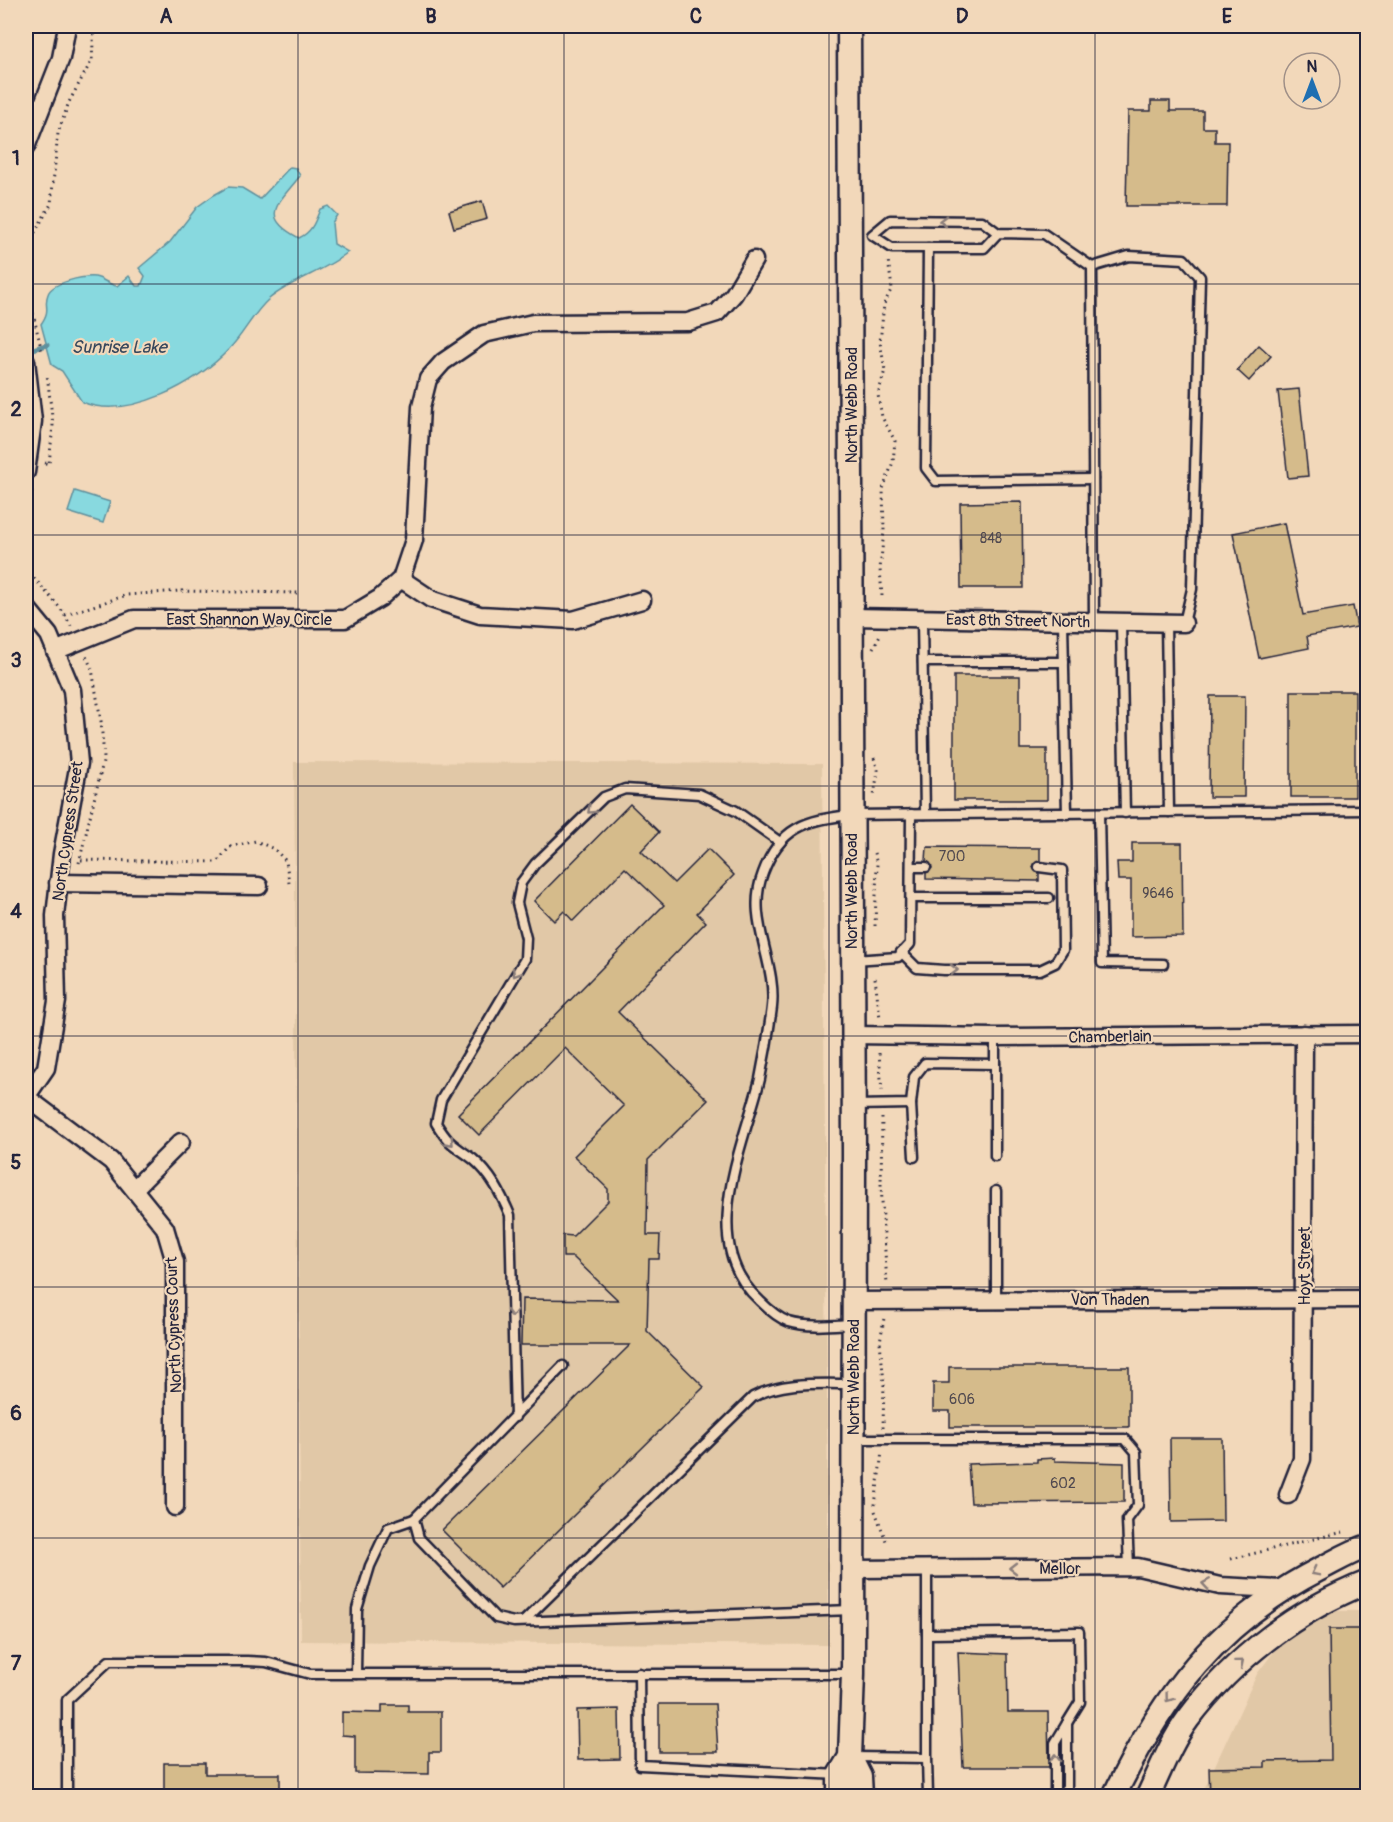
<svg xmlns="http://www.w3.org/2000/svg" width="1393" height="1822" font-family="Pangolin,sans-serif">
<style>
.built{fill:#e1c8a7}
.water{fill:#88d9df;stroke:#5f909d;stroke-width:1.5}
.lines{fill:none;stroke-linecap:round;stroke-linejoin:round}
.stream{stroke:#5f909d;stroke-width:5}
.building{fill:#d5bb8b;stroke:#22223b;stroke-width:1.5}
.service-casing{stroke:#22223b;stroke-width:13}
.minor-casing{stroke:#22223b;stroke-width:21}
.secondary-casing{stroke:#22223b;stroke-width:27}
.path{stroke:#22223b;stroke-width:3;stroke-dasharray:1.5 4.5;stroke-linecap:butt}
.service{stroke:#f2d8ba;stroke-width:8}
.minor{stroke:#f2d8ba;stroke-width:16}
.secondary{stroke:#f2d8ba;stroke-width:22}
.oneway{stroke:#8a7d7a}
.grid{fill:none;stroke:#22223b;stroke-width:1.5;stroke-opacity:0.55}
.labels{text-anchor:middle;stroke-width:4.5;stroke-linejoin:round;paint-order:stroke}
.number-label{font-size:14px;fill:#4f484f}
.street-label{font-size:16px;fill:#22223b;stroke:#f2d8ba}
.water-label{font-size:18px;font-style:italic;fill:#36475c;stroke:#f2d8ba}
.neatline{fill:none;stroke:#22223b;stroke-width:2}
.grid-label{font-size:20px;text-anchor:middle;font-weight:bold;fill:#22223b}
</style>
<rect width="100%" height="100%" fill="#f2d8ba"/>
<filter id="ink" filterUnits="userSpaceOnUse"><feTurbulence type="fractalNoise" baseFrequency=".0167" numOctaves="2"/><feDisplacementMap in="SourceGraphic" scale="12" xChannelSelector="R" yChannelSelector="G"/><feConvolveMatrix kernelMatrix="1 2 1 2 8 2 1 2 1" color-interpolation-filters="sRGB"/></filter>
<g filter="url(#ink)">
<g class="built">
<path d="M294,762l528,2 7,881 -528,-4z"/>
<path d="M1332,1611h35v185h-166l56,-122 37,-49z"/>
</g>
<g class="water">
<path d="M290,167l6,1 4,8c-22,28 -42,41 -1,62 13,-6 16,-16 21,-29l8,-3 9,9 -5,8 2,21 14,8c-24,20 -55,27 -79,47 -16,14 -25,35 -40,50 -31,34 -102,72 -147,53l-20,-31 -10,-6 -11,-41c11,-16 2,-17 7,-30 4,-12 36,-18 47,-17 7,1 14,8 22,9l12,-10 7,10h5l4,-10 -6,-8 31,-26 27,-35 17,-12 14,-8 14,1 18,11z"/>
<path d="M75,491l35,11 -7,21 -35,-11z"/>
</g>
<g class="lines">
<path class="stream" d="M26,351l21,-6"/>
</g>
<g class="building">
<path d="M1151,101h19v10h33v17h12v14h13l-1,64h-101l2,-95h23z"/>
<path d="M482,201l5,18 -33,9 -5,-17z"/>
<path d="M1259,345l12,11 -22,25 -12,-11z"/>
<path d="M1299,389l9,87 -20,2 -10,-87z"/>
<path d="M1022,502l1,86h-62l-1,-85z"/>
<path d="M1284,523l19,92 50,-9 4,21 -50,9 2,12 -50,10 -26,-125z"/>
<path d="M954,676h66v73h27v51h-93z"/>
<rect x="1291" y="691" width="64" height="106"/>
<path d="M1210,696h35l-1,101h-35z"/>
<path d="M630,804l29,28 -18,19 33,32 34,-34 26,26 -37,38 9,9 -88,90 90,88 -60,60 -1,75h13l-1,24h-10l-2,72 57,56 -204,201 -58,-58 188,-185h-109l1,-46 96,1 -45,-43h-10v-22l10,1 35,-35v-12l-34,-33 50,-50 -59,-58 -86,87 -21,-21 206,-209 -39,-37 -52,53 -9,-10 -10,10 -20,-20z"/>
<path d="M1132,843h50l1,93 -52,1v-57h-13l-1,-18h15z"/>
<path d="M927,847l113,1v13l-7,6 6,6v8l-113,-2v-6l6,-5 -6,-7z"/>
<path d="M949,1367h180v60h-179v-16h-17v-28h16z"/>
<path d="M1170,1438h52l1,83 -52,1z"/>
<path d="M1055,1458v3l69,2v39l-153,1 -3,-39 69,-2v-3z"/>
<path d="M1329,1629h39v168h-158l-1,-29 56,-1v-6l66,-1z"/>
<path d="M958,1652l49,2 1,58h40l1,55h-86z"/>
<path d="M659,1704h56l3,48h-59z"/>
<path d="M382,1705h26v7h33v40h-12v22l-74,-1v-37l-13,-1v-23l40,1z"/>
<path d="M619,1709l1,50 -42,1 -1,-50z"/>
<path d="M164,1763h41v11h75v23h-116z"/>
</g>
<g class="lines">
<defs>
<g id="service">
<path d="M998,233l-14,15h-92l-20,-13 18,-15 92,1 16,12 46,1 48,33"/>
<path d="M928,248l-2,220 10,13 157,-2"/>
<path d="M922,619l3,195"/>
<path d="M1063,621l4,193"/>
<path d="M1094,621l-2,-354 37,-11 55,3 16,18 -8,312 -8,34"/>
<path d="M1121,622l4,191"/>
<path d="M1166,623l3,189"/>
<path d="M923,662h141"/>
<path d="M1099,813l3,150 61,1"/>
<path d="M911,867h15"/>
<path d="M911,898h138"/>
<path d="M901,952l16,16 27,2h96l15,-7 8,-13 -1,-80 -23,-3"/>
<path d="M854,960l44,-3 12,-13 1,-130"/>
<path d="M995,1037v119"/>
<path d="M911,1104l3,53"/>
<path d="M854,1105l57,-1 3,-27 11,-14 70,1"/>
<path d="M996,1191v108"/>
<path d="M853,1324c-20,1 -44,4 -64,-2 -11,-4 -21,-13 -29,-21 -64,-57 -17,-153 0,-222 5,-24 9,-48 12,-72 5,-46 -27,-88 -9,-134 17,-46 43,-53 88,-58l517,-5"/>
<path d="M563,1366l-149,153 5,19 77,80 18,4 338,-12"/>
<path d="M515,1417l-5,-202c-9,-21 -19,-41 -37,-56 -20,-15 -23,-13 -37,-36l5,-23 84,-141 1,-21 -9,-35 4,-20 14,-19 69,-67 21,-8 74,5 37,17 44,31"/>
<path d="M854,1439h271l11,13 2,53 -11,15 2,47"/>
<path d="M524,1621l229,-224c29,-16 67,-13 100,-13"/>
<path d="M927,1634l152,-2 1,70 -13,21v64l-8,9"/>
<path d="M639,1673l1,92 199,10"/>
<path d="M356,1674l1,-65 13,-43 18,-38 26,-9"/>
<path d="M853,1757l74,1v-189"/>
<path d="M927,1758l1,38"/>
<path d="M67,1796v-96l42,-39h138l19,1 44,12h543"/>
<path d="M1055,1796v-53l12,-20"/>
</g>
<g id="minor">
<path d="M26,147l35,-89 6,-32"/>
<path d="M26,361l7,60 -7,51"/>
<path d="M401,579l30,20 49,16 93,5 69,-20"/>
<path d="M26,607l23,28 23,55 7,73 -17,91 -7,62 2,85 -11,67 -20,29"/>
<path d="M852,617l332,6"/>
<path d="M55,651l79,-32h211l35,-21 21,-19 13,-39 7,-133 7,-28 15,-17 41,-28 49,-11 155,-1 29,-9 17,-19 20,-34"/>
<path d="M58,883l201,3"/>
<path d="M853,1035l142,2 373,-3"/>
<path d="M26,1097l85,64 54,67 10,34v245"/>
<path d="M135,1188l46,-46"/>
<path d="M853,1301l515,-2"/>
<path d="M1288,1495l14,-36 2,-425"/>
<path d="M853,1569l285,-2 82,19 61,3"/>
</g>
<g id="secondary">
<path d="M850,1757l10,20 1,19"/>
<path d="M839,1796v-21l11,-18 3,-83 1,-521 -5,-1127"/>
<path d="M1114,1796c48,-100 103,-174 204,-226 16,-8 32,-18 50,-24"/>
<path d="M1148,1796c12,-25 23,-54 40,-77 46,-61 109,-109 180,-137"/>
</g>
</defs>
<use href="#service" class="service-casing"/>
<use href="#minor" class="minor-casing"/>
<use href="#secondary" class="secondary-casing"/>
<g class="path">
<path d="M26,255l4,-14 21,-37 7,-71 11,-31 23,-42 2,-34"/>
<path d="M26,284l16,68"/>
<path d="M45,463l4,1 4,-39 -6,-51"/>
<path d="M26,503l8,-15"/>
<path d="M26,569l35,40 10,17"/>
<path d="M882,596l-2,-27 4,-38 -1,-42 10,-27 2,-21 -13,-24 -4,-22 7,-25 -5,-28 4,-38 8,-16 -4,-28"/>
<path d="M65,615l62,-20 53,-4 118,2"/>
<path d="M873,648l7,-13"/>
<path d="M874,758l4,12 -4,26"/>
<path d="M874,853l3,11 -2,62"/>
<path d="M81,860l136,2 13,-15 26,-6 18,8 12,12 3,22"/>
<path d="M79,863l25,-105 -3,-37 -9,-52 -6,-13"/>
<path d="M875,978l5,40"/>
<path d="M879,1053l3,39"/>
<path d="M882,1118l-1,66 6,101"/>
<path d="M883,1428l1,-46 -4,-40 4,-24"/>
<path d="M875,1505l7,-53"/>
<path d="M875,1511l11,30"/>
<path d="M1231,1559l112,-27"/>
</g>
<use href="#service" class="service"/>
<use href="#minor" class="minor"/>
<use href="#secondary" class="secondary"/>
</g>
<defs><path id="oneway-chevron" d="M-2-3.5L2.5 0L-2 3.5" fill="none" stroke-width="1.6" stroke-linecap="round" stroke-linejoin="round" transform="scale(1.5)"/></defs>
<g class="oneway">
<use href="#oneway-chevron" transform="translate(943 221) rotate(-179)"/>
<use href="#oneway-chevron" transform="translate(591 810) rotate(136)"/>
<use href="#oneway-chevron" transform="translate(954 970)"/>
<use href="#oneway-chevron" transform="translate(516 973) rotate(121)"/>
<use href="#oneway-chevron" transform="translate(450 1142) rotate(46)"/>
<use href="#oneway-chevron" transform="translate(512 1313) rotate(89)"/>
<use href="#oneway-chevron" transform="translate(1013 1568) rotate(180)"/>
<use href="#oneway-chevron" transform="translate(1315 1572) rotate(153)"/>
<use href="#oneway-chevron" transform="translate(1206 1584) rotate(-171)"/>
<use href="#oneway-chevron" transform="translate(1240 1663) rotate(-40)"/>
<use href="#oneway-chevron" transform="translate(1169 1698) rotate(127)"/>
<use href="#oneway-chevron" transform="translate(1055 1758) rotate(-90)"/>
</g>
</g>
<path class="grid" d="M298,26v1770M564,26v1770M829,26v1770M1095,26v1770M26,284h1342M26,535h1342M26,786h1342M26,1036h1342M26,1287h1342M26,1538h1342"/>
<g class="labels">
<g class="number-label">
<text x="991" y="543">848</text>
<text x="952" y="861">700</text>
<text x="1158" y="898">9646</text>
<text x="962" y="1404">606</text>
<text x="1063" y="1488">602</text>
</g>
<g class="street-label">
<text transform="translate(851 405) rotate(-90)" y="6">North Webb Road</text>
<text x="249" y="625">East Shannon Way Circle</text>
<text transform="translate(1018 620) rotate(1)" y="6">East 8th Street North</text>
<text transform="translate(67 831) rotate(-82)" y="6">North Cypress Street</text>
<text transform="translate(851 891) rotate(-90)" y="6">North Webb Road</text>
<text transform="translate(1110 1036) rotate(-1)" y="6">Chamberlain</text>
<text transform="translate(1304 1266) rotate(-90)" y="6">Hoyt Street</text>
<text x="1110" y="1305">Von Thaden</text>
<text transform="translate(173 1325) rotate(-92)" y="6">North Cypress Court</text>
<text transform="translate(853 1377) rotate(-90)" y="6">North Webb Road</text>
<text x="1060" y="1574">Mellor</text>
</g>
<g class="water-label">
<text x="119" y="353">Sunrise Lake</text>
</g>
</g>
<rect width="1393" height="1822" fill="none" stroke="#f2d8ba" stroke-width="66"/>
<g transform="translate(1312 81)"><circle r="28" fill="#f2d8ba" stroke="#9f8f87" stroke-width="1.5"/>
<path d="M0-4.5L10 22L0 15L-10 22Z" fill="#1f6fb2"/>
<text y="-9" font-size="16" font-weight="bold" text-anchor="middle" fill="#22223b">N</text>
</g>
<rect x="33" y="33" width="1327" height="1756" class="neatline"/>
<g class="grid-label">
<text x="166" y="23">A</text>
<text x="431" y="23">B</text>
<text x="696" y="23">C</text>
<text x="962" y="23">D</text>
<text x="1227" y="23">E</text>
<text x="16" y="165">1</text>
<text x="16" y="416">2</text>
<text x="16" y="667">3</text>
<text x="16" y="918">4</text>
<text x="16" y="1169">5</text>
<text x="16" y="1420">6</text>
<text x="16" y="1670">7</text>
</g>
</svg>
